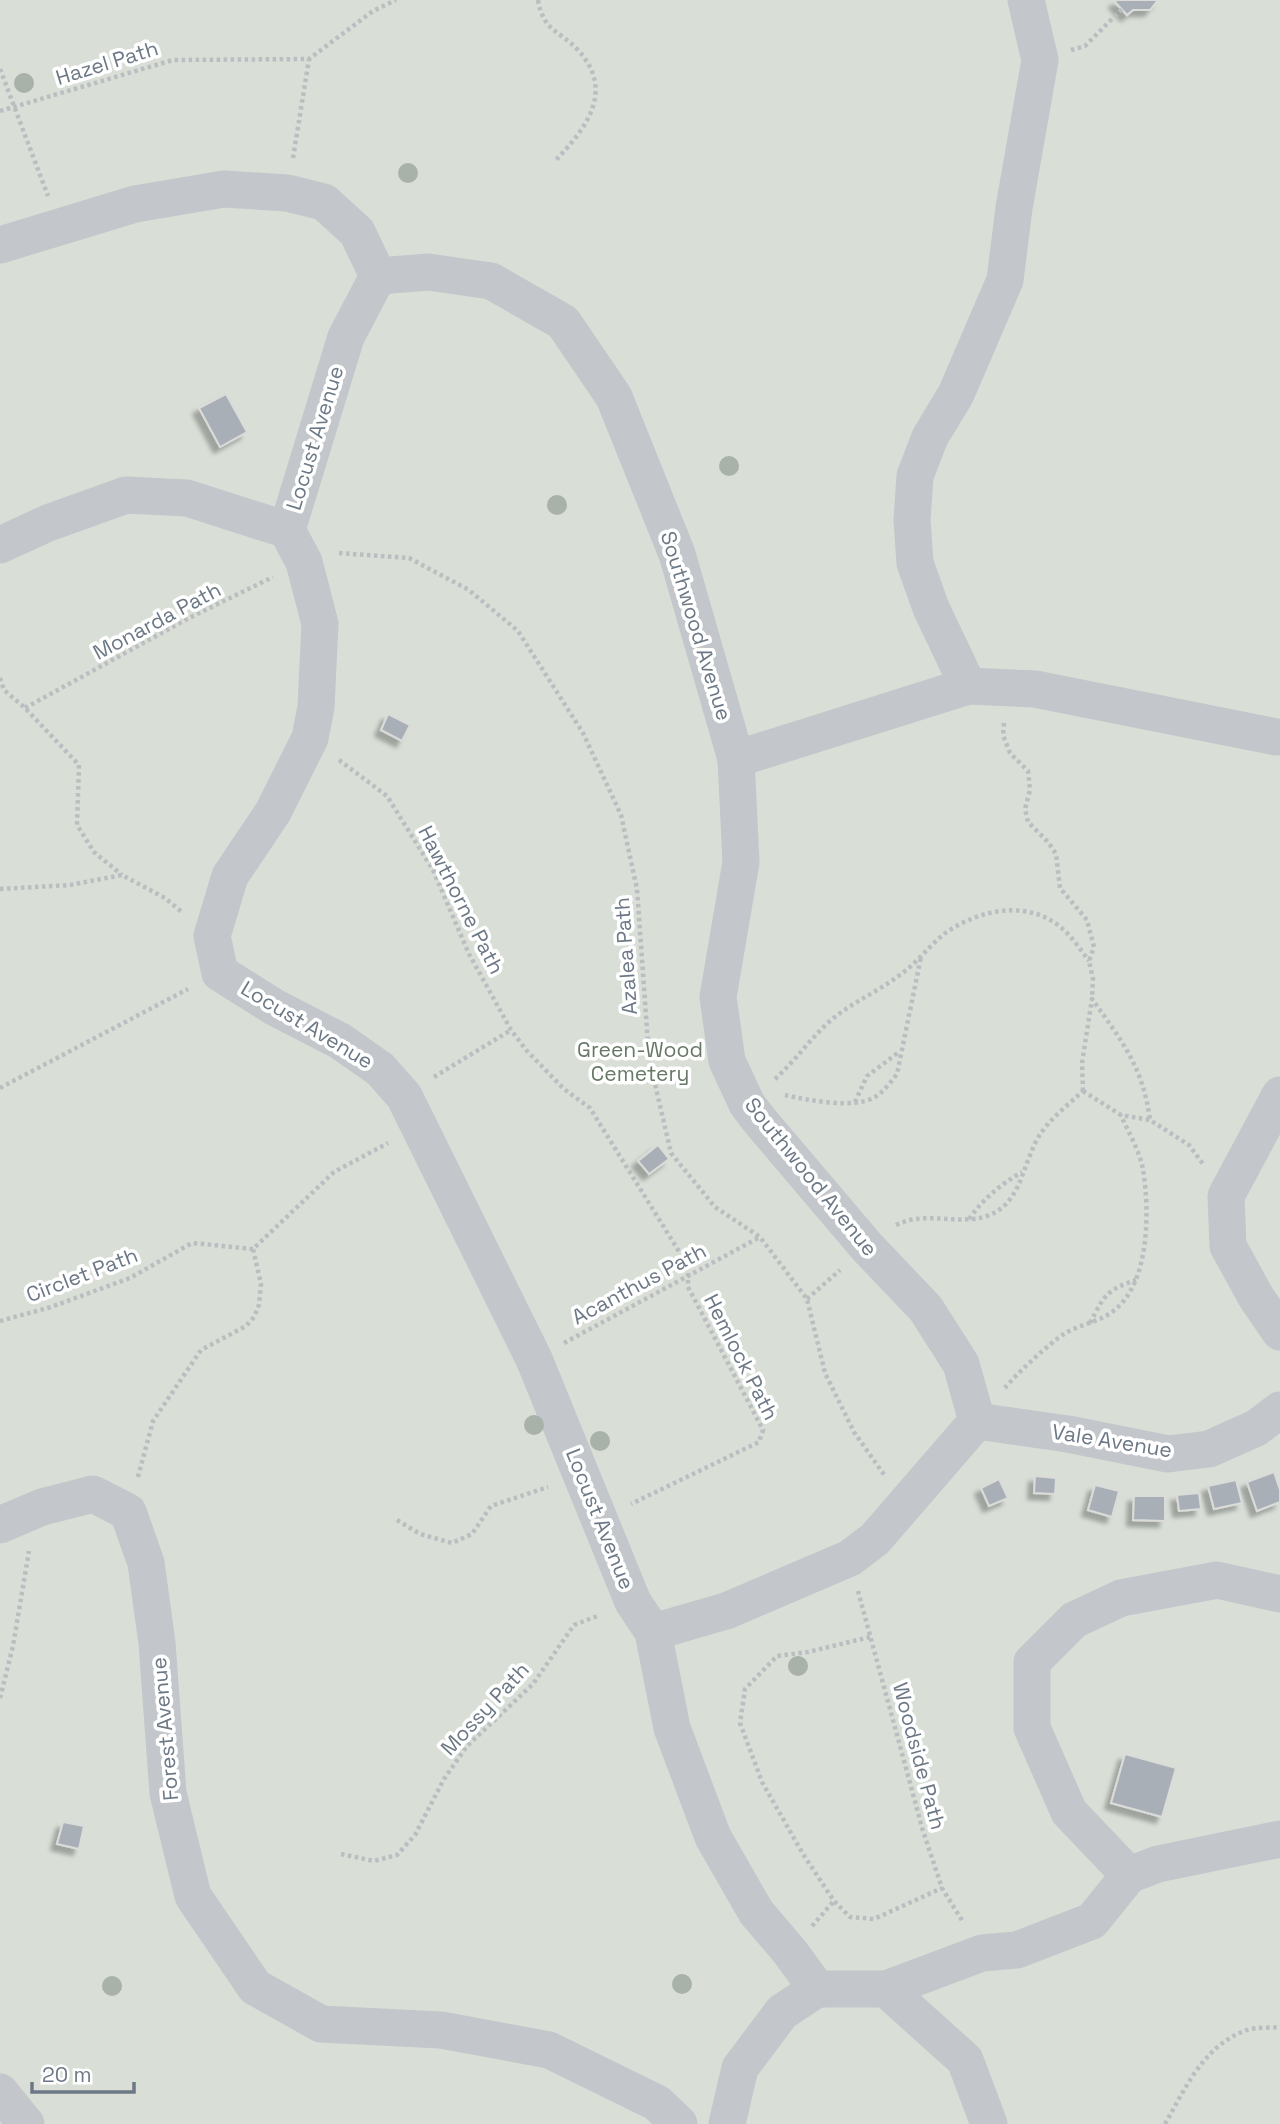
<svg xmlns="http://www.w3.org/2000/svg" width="1280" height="2124" font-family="'Space Grotesk',sans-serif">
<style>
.green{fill:#d9ded7}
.building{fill:#a9afb6;stroke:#dbdbda;stroke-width:2;filter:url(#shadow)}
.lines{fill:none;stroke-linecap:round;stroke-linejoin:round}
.path{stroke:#bbbec0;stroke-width:4.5;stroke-dasharray:3.5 3.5;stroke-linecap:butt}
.minor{stroke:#c3c6ca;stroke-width:37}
.tree{fill:#a9b2a8}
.labels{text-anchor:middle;stroke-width:7;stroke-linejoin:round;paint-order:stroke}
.street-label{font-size:21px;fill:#6c7885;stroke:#fff}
.park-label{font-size:21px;fill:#677866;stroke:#fff}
</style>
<defs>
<filter id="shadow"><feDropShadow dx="-6" dy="6" stdDeviation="2" flood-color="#0004"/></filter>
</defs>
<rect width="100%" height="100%" fill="#f9f9f8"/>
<rect class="green" x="0" y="0" width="1280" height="2124"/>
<g class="building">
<path d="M1117,0h41l-8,10h-17l-6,5 -12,-13z"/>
<path d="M226,394l21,38 -27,15 -21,-39z"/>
<path d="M388,714l22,11 -8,16 -21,-11z"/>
<path d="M658,1145l11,14 -20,15 -11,-13z"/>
<path d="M1274,1472l6,18v12l-23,9 -10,-29z"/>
<path d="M1035,1476l21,2 -1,16 -21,-1z"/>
<path d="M999,1479l9,19 -19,8 -8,-18z"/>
<path d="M1236,1480l6,23 -28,6 -6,-23z"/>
<path d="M1095,1485l24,6 -7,26 -24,-7z"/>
<path d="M1199,1493l2,16 -22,2 -2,-16z"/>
<path d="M1134,1496h31v25l-32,-1z"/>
<path d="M1125,1754l51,14 -14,49 -51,-14z"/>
<path d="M63,1822l21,4 -5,23 -22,-5z"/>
</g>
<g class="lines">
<g class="path">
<path d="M538,0c5,31 22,31 40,50 37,41 9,77 -22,110"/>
<path d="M1071,50l14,-4 37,-37"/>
<path d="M0,69l48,127"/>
<path d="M0,111l173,-51 136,-1 64,-48 23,-11"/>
<path d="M293,158l16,-99"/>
<path d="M339,553l70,5 60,32 49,41 65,102 38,82 16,74 12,169 22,95 44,54 45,30 47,62 18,74 29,59 31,44"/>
<path d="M0,678l4,12 21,18 54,57 -2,60 17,27 28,23"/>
<path d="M25,708l162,-89 86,-42"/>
<path d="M1004,723l-1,12 7,18 18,18 2,19 -5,19 3,13 20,20 8,12 4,34 27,32 7,27 -5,14 4,18 -1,20"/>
<path d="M339,760l48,36 46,74 36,84 42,76 16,21 37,38 26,19 98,158v21l75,143 -4,12 -128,62"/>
<path d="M0,889l70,-4 52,-10 43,23 18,15"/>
<path d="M434,1077l77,-47"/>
<path d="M775,1079c20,-18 35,-40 55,-58 22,-19 48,-29 71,-47 16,-11 28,-28 43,-40 32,-23 79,-35 114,-9 13,10 22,24 31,36"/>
<path d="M0,1088l188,-99"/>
<path d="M1083,1091l-1,-28 10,-64c30,42 51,68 58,121"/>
<path d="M1083,1091l38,24 29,5 39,25 14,19"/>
<path d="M785,1095c22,5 67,14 88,3 10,-5 17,-15 24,-24l24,-117"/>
<path d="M855,1102l12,-26 32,-24"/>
<path d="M969,1219c15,-21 31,-34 53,-47"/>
<path d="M896,1225c31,-15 61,1 91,-9 36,-12 35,-55 54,-83 11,-16 28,-29 42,-42"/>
<path d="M807,1299l33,-29"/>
<path d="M0,1321l51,-14 79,-29 62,-35 61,6"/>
<path d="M1090,1323c14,-27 16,-33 46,-43"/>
<path d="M564,1343l196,-106"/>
<path d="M1005,1388c11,-14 45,-45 59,-54 14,-9 31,-11 45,-20 41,-25 41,-102 34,-144 -3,-19 -15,-38 -22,-55"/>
<path d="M138,1477l15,-56 48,-71 45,-24 8,-9 5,-12 2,-21 -8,-35 81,-77 54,-29"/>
<path d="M397,1520l23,14 32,9 20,-9 19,-28 57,-19"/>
<path d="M858,1591l65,240 19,57 21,34"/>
<path d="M870,1637l-62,15 -31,4 -32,33 -5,34 22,59 41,72 31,47 16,16 24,2 68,-31"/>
<path d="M0,1698l13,-52 16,-95"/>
<path d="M341,1854l33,7 23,-6 18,-20 29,-56 23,-33 66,-62 41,-59 26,-10"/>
<path d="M812,1926l22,-25"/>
<path d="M1165,2124c21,-37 39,-79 82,-94 10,-3 23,-2 33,-3"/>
</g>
<g class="minor">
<path d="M0,245l135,-41 89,-15 63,4 37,9 33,30 21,44 -32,61 -59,193 17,32 16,62 -4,83 -6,31 -37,74 -43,64 -18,60 8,37 54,34 66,34 40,28 24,27 130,263 99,243 20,30 19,96 41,109 43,75 34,40 27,37h69l79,71 24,64"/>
<path d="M378,276l50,-4 63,9 72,41 51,75 63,157 59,205 5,103 -23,135 9,64 20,43 13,17 107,126 59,62 35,55 16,57 -102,118 -25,19 -124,53 -73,21"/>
<path d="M0,545l48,-22 78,-28 61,3 100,32"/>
<path d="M968,686l-37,-78 -16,-45 -3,-43 3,-44 15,-39 26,-43 49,-114 9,-72 26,-148 -14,-60"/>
<path d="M736,759l232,-73 67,3 241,48"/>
<path d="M1280,1095l-54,101 2,50 28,51 24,35"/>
<path d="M977,1421l91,13 100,20 41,-5 47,-21 24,-18"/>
<path d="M0,1525l42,-18 51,-13 35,18 18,51 11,80 11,150 25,103 62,91 66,37 120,6 108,20 108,53 22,21"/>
<path d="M1280,1594l-63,-14 -96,18 -47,22 -42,42v66l37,84 60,63 29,-11 122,-25"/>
<path d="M886,1989l96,-36 35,-3 75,-29 37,-46"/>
<path d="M0,2092l26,32"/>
<path d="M727,2124l13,-56 42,-56 35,-23"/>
</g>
</g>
<g class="tree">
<circle cx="24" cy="83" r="10"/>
<circle cx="408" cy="173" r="10"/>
<circle cx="729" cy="466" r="10"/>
<circle cx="557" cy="505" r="10"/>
<circle cx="534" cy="1425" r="10"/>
<circle cx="600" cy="1441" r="10"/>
<circle cx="798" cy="1666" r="10"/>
<circle cx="682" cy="1984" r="10"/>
<circle cx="112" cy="1986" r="10"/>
</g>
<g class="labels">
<g class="street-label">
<text transform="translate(107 63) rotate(-17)" y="7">Hazel Path</text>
<text transform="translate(315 438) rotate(-73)" y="7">Locust Avenue</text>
<text transform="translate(157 621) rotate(-28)" y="7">Monarda Path</text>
<text transform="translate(696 626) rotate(73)" y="7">Southwood Avenue</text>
<text transform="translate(461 900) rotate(63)" y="7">Hawthorne Path</text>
<text transform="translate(626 956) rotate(-94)" y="7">Azalea Path</text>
<text transform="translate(307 1025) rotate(31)" y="7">Locust Avenue</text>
<text transform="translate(811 1177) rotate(51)" y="7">Southwood Avenue</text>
<text transform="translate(82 1275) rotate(-21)" y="7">Circlet Path</text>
<text transform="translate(639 1284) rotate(-28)" y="7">Acanthus Path</text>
<text transform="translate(741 1357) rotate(63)" y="7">Hemlock Path</text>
<text transform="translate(1112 1441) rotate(9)" y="7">Vale Avenue</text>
<text transform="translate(600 1519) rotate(68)" y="7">Locust Avenue</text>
<text transform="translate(485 1709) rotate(-47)" y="7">Mossy Path</text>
<text transform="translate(165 1729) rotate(-95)" y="7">Forest Avenue</text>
<text transform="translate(919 1756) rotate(75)" y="7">Woodside Path</text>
</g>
<g class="park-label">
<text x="640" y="1057">Green-Wood<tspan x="640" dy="24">Cemetery</tspan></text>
</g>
</g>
<path d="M32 2082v10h102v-10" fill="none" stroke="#6c7885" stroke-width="3.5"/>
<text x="42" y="2082" font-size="21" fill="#6c7885" stroke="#ffffff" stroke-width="5" paint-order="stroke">20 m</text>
</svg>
